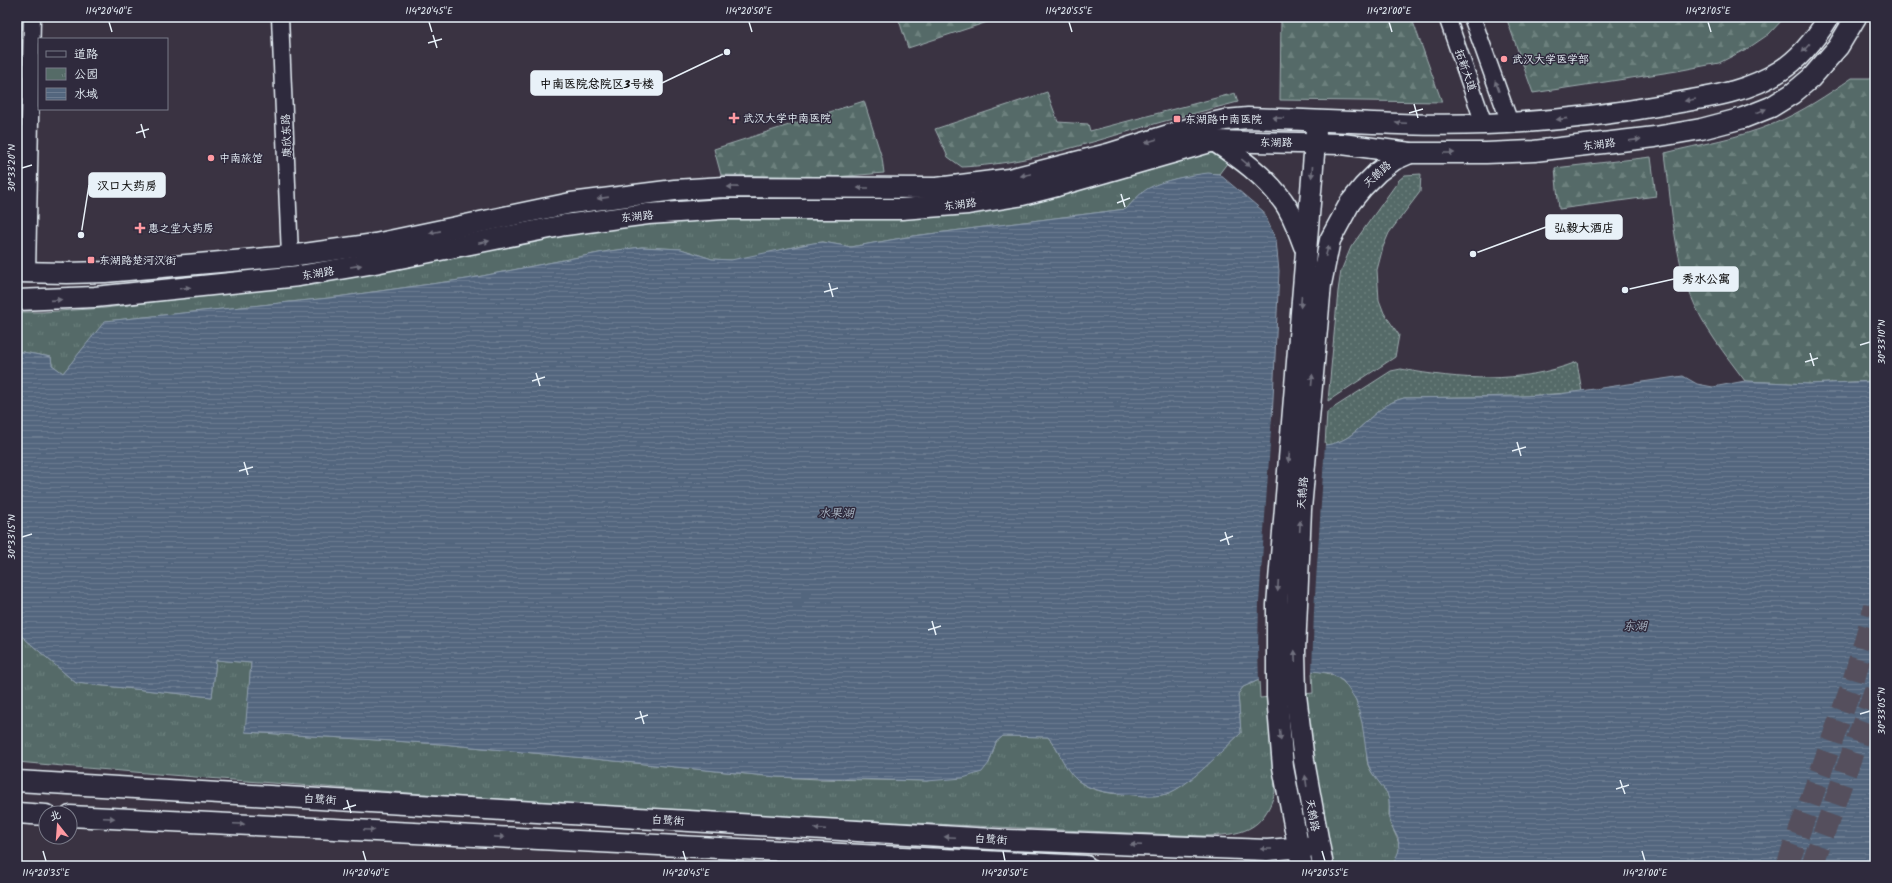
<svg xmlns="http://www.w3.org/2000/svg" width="1892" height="883" font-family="Kalam,'LXGW WenKai TC',sans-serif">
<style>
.grass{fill:url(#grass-dots);stroke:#9eaeb0}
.forest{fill:url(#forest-firs);stroke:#9eaeb0}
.park{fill:url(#park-tufts);stroke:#9eaeb0}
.water{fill:url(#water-rules);stroke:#8f9eaf}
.pier{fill:#3a3342}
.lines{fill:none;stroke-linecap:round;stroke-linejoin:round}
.highway-tunnel{stroke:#54505d;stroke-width:22;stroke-dasharray:22 11;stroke-linecap:butt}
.minor-casing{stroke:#e8f1f8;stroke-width:19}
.major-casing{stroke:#e8f1f8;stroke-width:23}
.minor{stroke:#2f2a3d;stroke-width:16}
.major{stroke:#2f2a3d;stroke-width:20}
.oneway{fill:#70707e}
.ticks{fill:none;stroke:#e8f1f8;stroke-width:1.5}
.poi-dot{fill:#ff9aa2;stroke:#2f2a3d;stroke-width:1.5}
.labels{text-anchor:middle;stroke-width:3;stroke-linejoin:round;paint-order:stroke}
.poi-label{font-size:11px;fill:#e8f1f8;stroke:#2f2a3d;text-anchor:start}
.street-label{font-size:11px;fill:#e8f1f8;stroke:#2f2a3d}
.water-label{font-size:12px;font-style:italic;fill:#acb9c7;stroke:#2f2a3d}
.leader{fill:none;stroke:#e8f1f8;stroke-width:1.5}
.callout-dot{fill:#e8f1f8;stroke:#2f2a3d;stroke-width:1.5}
.callout{fill:#e8f1f8;stroke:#e8f1f8;stroke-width:1.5}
.callout-label{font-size:12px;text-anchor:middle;font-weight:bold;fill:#111}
.neatline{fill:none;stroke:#e8f1f8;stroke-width:1.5}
.ticks-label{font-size:10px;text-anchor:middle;fill:#e8f1f8}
</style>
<defs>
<pattern id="grass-dots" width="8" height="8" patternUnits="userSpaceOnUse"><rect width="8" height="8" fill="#556b67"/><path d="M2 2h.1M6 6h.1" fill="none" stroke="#6d817e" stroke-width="1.8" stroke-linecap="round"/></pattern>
<pattern id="forest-firs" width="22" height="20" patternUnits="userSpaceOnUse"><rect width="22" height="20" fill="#556b67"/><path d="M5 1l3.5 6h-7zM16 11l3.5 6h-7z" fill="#6d817e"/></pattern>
<pattern id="park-tufts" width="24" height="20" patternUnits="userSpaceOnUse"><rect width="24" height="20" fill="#556b67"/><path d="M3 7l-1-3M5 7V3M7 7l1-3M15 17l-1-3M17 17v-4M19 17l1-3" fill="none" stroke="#6d817e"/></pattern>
<pattern id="water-rules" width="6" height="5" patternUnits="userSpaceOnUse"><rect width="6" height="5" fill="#53667e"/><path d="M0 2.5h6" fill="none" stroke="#6c7c91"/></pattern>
</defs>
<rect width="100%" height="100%" fill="#3a3342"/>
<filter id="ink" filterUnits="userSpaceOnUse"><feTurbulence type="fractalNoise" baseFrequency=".025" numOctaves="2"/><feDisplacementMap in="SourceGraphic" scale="8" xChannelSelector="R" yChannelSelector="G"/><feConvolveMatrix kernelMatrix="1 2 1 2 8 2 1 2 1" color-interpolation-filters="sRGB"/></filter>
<g filter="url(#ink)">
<g class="grass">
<path d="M1421,174l-1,18 -31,41 -6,14 -6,23 2,30 5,13 15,22 -4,22 -67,44 10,-110 3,-20 10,-24 48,-67 6,-5z"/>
<path d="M1577,362l5,30 -59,4 -119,2c-36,9 -44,44 -79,47l2,-33 64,-41 10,-2c60,11 118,15 176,-7z"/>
</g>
<g class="forest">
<path d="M898,17h105l-95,31z"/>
<path d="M1281,17h136l-5,2 30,83 -162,-2z"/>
<path d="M1506,17h279l-16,17 -19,13 -31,16 -42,8 -144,22z"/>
<path d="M1852,78h23v303l-66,3 -64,-3c-20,-27 -42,-54 -54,-85 -18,-44 -20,-96 -26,-143 36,-9 74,-15 108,-29 29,-12 54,-29 79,-46z"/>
<path d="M1047,92l11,30 30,2 2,7 145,-38 3,9c-34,9 -68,17 -101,27 -58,17 -114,35 -175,38l-14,-10 -13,-28z"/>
<path d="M864,101l18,57 2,15 -49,4 -114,-2 -7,-26z"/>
<path d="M1651,157l5,39 -97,13 -4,-41z"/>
</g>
<g class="park">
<path d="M1213,149l15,13 -9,12c-19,-1 -56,5 -72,16 -9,5 -14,12 -21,19l-213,27 -62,11 -28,-5 -22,3 -58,14 -12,1 -19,-1 -31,-10 -39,-2 -33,4 -142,28 -138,19 -223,23 -43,52 -11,-8 -1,-8 -34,-6v-39h26l62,-4 218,-28 284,-54 116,-9 148,2z"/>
<path d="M17,632l59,51 136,14 4,-37 35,3 -5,69 196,12 335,33 42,2 108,2 62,-18 7,-21 7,-6 45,1c11,13 17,32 29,43 12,10 29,13 43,14 15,0 32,4 46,0 23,-8 56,-44 75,-61l-3,-39 5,-7 16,-7 1,18 11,-1 4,95c-12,40 -34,43 -72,44 -396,-16 -792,-39 -1186,-74z"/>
<path d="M1312,671c43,1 49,38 54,73 1,7 0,14 2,21 4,11 14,18 19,28 5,10 0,21 3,30 4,10 11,19 9,29 -1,5 -5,9 -6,14h-60l-15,-62 -14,-110 9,-1z"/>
</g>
<path class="water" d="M1208,173l11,1 44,37 13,29 3,31 -7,149 6,12 47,13c35,-3 43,-38 79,-47l119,-2 37,-2 123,-18 14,8 16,3 32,-6 64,3 66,-3v485h-482l6,-16 -1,-12 -8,-15 -1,-23 -2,-7 -15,-20 -4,-9 -6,-41 -6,-23 -13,-19 -13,-8 -18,-2 -53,9 -16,7 -5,7 3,39c-19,17 -52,54 -75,61 -14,4 -29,1 -43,0 -16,-1 -33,-4 -46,-14 -14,-12 -17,-30 -29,-43l-45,-1 -7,6 -7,21 -7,9 -19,6 -36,3 -150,-4 -335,-33 -197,-12 6,-69 -35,-3 -4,37 -136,-14 -59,-51v-281l34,6 1,8 11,8 42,-52 224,-23 138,-19 142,-28 33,-4 39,2 31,10 19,1 82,-17 10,-1 28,5 62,-11 213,-27c7,-7 12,-14 21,-20 15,-9 44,-14 61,-16z"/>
<path class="pier" d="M1272,416h2l1,9 4,5 46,13 -11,168 -2,62 -53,9 -1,-34 1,-45z"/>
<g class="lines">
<g class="highway-tunnel">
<path d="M1787,866l66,-184 22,-76"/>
<path d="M1812,866l63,-176"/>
</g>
<defs>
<g id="minor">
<path d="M280,17l10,239"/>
<path d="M1447,17l37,107"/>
<path d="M1472,17l38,106"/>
<path d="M27,273l5,-256"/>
</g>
<g id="major">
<path d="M1214,141c26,17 50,34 69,60 10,13 15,30 21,45"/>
<path d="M17,272l50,1 38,-1 185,-16 85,-12 196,-41 104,-13 49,-3 213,1 72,-9 99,-25 83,-26 34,-8 23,-2c79,2 158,9 237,6 62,-2 123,-9 184,-20 39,-7 77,-11 111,-33 21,-13 36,-33 49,-54"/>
<path d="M17,300l78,-3 204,-21 76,-13 190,-38 83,-11 76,-5h177l67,-5 50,-8 39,-10 157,-45 128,3 68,9h76l48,-2 121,-14 46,-8 42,-11 28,-11 21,-13 19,-16 27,-31 18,-30"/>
<path d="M17,781l991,59 259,10 51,-4"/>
<path d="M17,813l29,2"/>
<path d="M70,816l1016,50"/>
<path d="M1302,866l-19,-99 -6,-71v-91l39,-475"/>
<path d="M1323,866l-19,-105 -8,-66 -1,-44 6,-142 20,-225 9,-44 20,-37 13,-16 15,-15 16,-12 16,-7"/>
</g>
</defs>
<use href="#minor" class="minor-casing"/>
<use href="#major" class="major-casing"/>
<use href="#minor" class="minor"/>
<use href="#major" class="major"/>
</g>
<defs><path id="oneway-solid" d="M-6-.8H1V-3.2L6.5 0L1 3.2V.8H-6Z"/></defs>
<g class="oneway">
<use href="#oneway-solid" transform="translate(1806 48) rotate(132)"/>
<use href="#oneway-solid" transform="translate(1497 86) rotate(-110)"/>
<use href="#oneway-solid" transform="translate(1690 100) rotate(170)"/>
<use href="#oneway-solid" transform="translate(1761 111) rotate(-22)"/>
<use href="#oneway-solid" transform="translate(1278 118) rotate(-178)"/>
<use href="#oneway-solid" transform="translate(1562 119) rotate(174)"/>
<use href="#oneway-solid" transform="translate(1401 123) rotate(-178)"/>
<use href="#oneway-solid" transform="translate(1635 140) rotate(-7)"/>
<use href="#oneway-solid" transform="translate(1151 141) rotate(162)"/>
<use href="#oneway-solid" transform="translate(1449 153)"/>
<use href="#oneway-solid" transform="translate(1246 163) rotate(39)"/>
<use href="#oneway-solid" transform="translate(1312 172) rotate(95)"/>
<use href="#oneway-solid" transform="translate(1026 175) rotate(168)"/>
<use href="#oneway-solid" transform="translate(733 187) rotate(-179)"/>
<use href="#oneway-solid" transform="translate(863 188) rotate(-180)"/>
<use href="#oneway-solid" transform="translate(603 198) rotate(172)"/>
<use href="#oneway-solid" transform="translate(435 232) rotate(169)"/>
<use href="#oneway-solid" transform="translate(484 242) rotate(-12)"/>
<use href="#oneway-solid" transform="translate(1327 251) rotate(-75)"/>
<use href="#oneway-solid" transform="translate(356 266) rotate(-9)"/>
<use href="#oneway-solid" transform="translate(185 288) rotate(-6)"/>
<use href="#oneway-solid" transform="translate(56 300) rotate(-4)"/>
<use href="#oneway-solid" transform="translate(1301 302) rotate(95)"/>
<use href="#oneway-solid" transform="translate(1312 380) rotate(-85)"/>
<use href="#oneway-solid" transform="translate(1289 457) rotate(95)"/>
<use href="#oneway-solid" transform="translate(1300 526) rotate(-87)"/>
<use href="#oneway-solid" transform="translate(1278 586) rotate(93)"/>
<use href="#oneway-solid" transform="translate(1295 656) rotate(-92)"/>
<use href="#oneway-solid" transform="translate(1280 735) rotate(86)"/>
<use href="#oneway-solid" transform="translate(1306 781) rotate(-98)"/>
<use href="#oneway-solid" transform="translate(109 818) rotate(3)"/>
<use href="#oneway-solid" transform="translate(239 824) rotate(3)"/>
<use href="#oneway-solid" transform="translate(820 829) rotate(-177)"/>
<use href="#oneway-solid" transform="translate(369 830) rotate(3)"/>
<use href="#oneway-solid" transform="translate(499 837) rotate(3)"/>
<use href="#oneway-solid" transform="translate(950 837) rotate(-177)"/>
<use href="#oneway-solid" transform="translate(1136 845) rotate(-178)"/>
<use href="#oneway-solid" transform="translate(1266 849) rotate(180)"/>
</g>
</g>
<path class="ticks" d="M109,22l3,10M429,22l3,10M749,22l3,10M1069,22l3,10M1389,22l3,10M1708,22l3,10M433,35l4,13M428,43l14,-4M1414,104l4,14M1409,113l14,-4M141,124l4,14M136,133l13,-4M22,168l10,-3M1121,194l4,13M1117,203l13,-5M829,283l4,14M824,292l14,-4M1860,345l10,-3M1810,353l4,13M1805,362l13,-4M536,373l4,13M532,381l13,-4M1517,442l4,14M1512,451l14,-4M244,462l4,13M239,471l14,-4M1225,532l4,13M22,537l10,-3M1220,541l13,-5M932,621l4,14M928,630l13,-4M640,711l4,13M1860,714l10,-3M635,719l13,-4M1620,780l5,14M1616,789l13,-4M347,800l4,13M343,809l13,-4M43,851l3,10M363,851l3,10M683,851l3,10M1003,851l2,10M1322,851l3,10M1642,851l3,10"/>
<g class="poi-dot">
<circle cx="1504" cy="59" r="4"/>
<path d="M732 112h4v4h4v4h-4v4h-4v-4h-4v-4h4z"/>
<rect x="1173" y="115" width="8" height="8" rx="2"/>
<circle cx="211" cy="158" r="4"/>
<path d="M138 222h4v4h4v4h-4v4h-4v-4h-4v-4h4z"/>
<rect x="87" y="256" width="8" height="8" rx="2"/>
</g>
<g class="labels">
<g class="poi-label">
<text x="1512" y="63">武汉大学医学部</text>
<text x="743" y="122">武汉大学中南医院</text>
<text x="1185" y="123">东湖路中南医院</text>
<text x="219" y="162">中南旅馆</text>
<text x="148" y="232">惠之堂大药房</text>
<text x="99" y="264">东湖路楚河汉街</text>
</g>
<g class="street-label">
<text transform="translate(1466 70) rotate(71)" y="4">拓新大道</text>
<text transform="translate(286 136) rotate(-92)" y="4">康欣东路</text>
<text transform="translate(1276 142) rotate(1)" y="4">东湖路</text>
<text transform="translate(1599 144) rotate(-7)" y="4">东湖路</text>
<text transform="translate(1377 174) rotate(-42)" y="4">天鹅路</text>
<text transform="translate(960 204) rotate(-7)" y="4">东湖路</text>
<text transform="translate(637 216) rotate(-5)" y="4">东湖路</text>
<text transform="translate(318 273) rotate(-9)" y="4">东湖路</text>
<text transform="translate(1302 493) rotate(-85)" y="4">天鹅路</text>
<text transform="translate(320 799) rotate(3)" y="4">白鹭街</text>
<text transform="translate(1313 815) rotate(79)" y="4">天鹅路</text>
<text transform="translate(668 820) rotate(3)" y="4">白鹭街</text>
<text transform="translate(991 839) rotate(3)" y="4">白鹭街</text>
</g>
<g class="water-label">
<text x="836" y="517">水果湖</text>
<text x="1635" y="630">东湖</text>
</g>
</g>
<path class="leader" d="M727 52L662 83M81 235L89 185M1473 254L1546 227M1625 290L1674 279"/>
<g class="callout-dot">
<circle cx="727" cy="52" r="4"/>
<circle cx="81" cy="235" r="4"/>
<circle cx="1473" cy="254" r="4"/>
<circle cx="1625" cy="290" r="4"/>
</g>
<g class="callout">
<rect x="531" y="71" width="131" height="24" rx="4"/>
<rect x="89" y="173" width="76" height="24" rx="4"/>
<rect x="1546" y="215" width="76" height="24" rx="4"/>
<rect x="1674" y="267" width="64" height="24" rx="4"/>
</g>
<g class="callout-label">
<text x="597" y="88">中南医院总院区3号楼</text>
<text x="127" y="190">汉口大药房</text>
<text x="1584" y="232">弘毅大酒店</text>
<text x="1706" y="283">秀水公寓</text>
</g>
<rect width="1892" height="883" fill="none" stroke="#2f2a3d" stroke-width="44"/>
<rect x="38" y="38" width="130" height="72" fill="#2f2a3d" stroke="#797a88"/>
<rect x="46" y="51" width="20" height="6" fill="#2f2a3d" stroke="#797a88"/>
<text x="74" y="58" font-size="12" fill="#e8f1f8">道路</text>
<rect x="46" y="68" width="20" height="12" fill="url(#park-tufts)" stroke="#797a88"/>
<text x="74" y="78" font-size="12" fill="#e8f1f8">公园</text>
<rect x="46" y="88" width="20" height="12" fill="url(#water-rules)" stroke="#797a88"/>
<text x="74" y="98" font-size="12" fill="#e8f1f8">水域</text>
<g transform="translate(58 825) rotate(343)"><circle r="19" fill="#2f2a3d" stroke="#797a88"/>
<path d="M0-3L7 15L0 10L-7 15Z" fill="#ff9aa2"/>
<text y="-6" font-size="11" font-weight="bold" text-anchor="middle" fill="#e8f1f8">北</text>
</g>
<rect x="22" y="22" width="1848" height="839" class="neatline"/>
<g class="ticks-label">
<text x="109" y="14">114°20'40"E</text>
<text x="429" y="14">114°20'45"E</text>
<text x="749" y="14">114°20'50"E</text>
<text x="1069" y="14">114°20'55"E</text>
<text x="1389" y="14">114°21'00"E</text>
<text x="1708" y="14">114°21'05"E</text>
<text transform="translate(11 168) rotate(-90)" y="4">30°33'20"N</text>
<text transform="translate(1881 342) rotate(-90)" y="4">30°33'10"N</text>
<text transform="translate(11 537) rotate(-90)" y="4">30°33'15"N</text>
<text transform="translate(1881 711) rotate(-90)" y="4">30°33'05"N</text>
<text x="46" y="876">114°20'35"E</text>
<text x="366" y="876">114°20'40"E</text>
<text x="686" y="876">114°20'45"E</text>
<text x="1005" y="876">114°20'50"E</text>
<text x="1325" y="876">114°20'55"E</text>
<text x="1645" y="876">114°21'00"E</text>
</g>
</svg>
